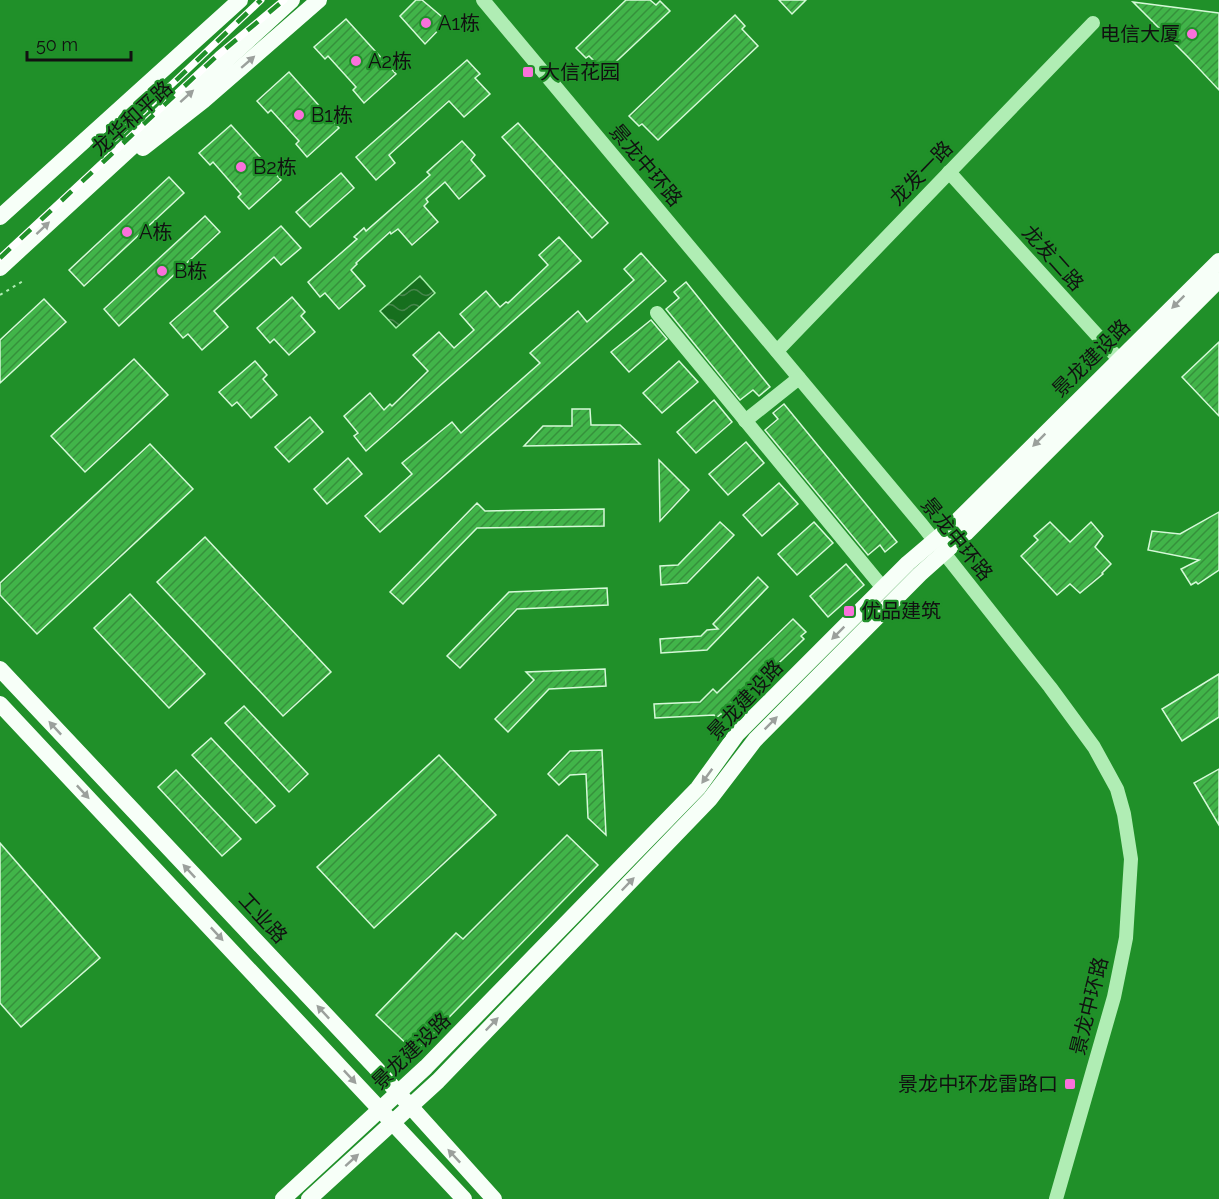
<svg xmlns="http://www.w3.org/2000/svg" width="1219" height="1199" font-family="Raleway,'Noto Sans SC',sans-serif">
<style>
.water{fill:url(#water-waves);stroke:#a4eea8;stroke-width:1.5}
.building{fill:url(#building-hatch);stroke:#d6f9d8;stroke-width:1.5}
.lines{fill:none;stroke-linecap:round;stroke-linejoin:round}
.path{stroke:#b0edb4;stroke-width:2;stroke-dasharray:3 4.5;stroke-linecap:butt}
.minor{stroke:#b0edb4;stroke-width:14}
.major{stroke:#f7fff8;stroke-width:16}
.rail-casing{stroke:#fff;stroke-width:7}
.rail{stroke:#209029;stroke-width:4.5;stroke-dasharray:14;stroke-linecap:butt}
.oneway{fill:#9ba09c}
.poi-dot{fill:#fa71db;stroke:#209029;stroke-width:2}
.labels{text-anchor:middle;stroke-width:4.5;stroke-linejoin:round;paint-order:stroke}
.poi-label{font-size:20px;fill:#111;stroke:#209029;text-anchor:start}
.street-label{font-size:20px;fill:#111;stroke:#209029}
</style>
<defs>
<pattern id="water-waves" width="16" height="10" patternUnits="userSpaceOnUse" patternTransform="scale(1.5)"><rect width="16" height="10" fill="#166f1e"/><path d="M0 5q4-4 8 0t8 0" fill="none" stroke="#47854c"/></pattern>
<pattern id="building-hatch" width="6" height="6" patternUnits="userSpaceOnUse" patternTransform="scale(1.5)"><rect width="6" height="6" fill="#41b449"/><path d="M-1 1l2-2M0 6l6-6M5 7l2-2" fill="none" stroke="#35913b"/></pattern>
</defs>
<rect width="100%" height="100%" fill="#209029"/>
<path class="water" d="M420,276l15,17 -39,35 -16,-17z"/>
<g class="building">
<path d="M416,0h6l25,21 -22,23 -25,-28z"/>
<path d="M626,0h24l6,5 4,-4 10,10 -65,61 -16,-16 -3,2 -10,-10z"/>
<path d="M779,0h27l-14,14z"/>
<path d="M1133,2l86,11v77l-32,-34z"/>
<path d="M735,15l10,11 -3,3 16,17 -100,94 -16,-16 -3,2 -10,-10z"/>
<path d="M346,19l50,55 -32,29 -11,-13 3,-3 -28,-31 -3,3 -11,-12z"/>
<path d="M467,60l13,14 -5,4 15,16 -26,23 -15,-16 -60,54 6,8 -19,17 -20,-23z"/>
<path d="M289,72l50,56 -32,29 -11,-13 3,-3 -28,-31 -3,3 -11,-12z"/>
<path d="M518,123l90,100 -16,15 -90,-101z"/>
<path d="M231,125l50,55 -32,29 -11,-12 3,-3 -28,-32 -3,3 -11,-12z"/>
<path d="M462,141l13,14 -4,5 14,16 -26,23 -14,-17 -19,17 2,3 -4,4 14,16 -26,23 -14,-16 -7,5 -1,-2 -34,31 1,1 -6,6 14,16 -26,23 -14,-16 -5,4 -12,-15 49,-43 -3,-2 10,-9 2,3 64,-56 -3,-3z"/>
<path d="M341,173l13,15 -44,39 -14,-15z"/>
<path d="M169,177l15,16 -100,93 -15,-16z"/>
<path d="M205,216l15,16 -101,94 -15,-17z"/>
<path d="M281,226l20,22 -20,17 -7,-8 -60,54 14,16 -26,23 -14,-16 -5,4 -13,-15z"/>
<path d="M559,237l22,24 -215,190 -12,-15 4,-3 -14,-17 26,-23 14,17 6,-6 2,2 36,-35 -15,-16 26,-23 15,16 20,-18 -14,-16 26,-23 14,16 6,-5 2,1 40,-38 -9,-10z"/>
<path d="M641,253l25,28 -286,251 -15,-16 47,-42 -10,-11 50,-41 9,11 79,-70 -10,-10 48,-42 9,11 47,-42 -10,-11z"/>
<path d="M686,282l84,105 -11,9 -6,-6 -13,10 -74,-91 13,-11 -5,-6z"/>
<path d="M292,297l13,15 -4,4 14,16 -26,23 -15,-16 -4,4 -13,-15z"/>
<path d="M44,299l22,23 -66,61v-43z"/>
<path d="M651,320l16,19 -38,33 -18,-20z"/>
<path d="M1219,342v74l-37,-39z"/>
<path d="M134,359l34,36 -83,77 -34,-36z"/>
<path d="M255,361l12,14 -4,4 14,16 -26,23 -14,-16 -5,4 -13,-14z"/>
<path d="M679,361l19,21 -36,31 -19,-20z"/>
<path d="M714,400l18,22 -36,31 -19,-21z"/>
<path d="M784,404l113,138 -12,10 -5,-7 -12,10 -103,-125 13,-11 -5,-6z"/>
<path d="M572,409h18l1,16h29l20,19 -116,2 19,-20h29z"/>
<path d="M310,417l13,15 -34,30 -14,-15z"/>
<path d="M746,442l18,21 -36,32 -19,-21z"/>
<path d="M150,444l43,45 -156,145 -37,-39v-12z"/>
<path d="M348,458l14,16 -35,30 -13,-15z"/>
<path d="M659,460l30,30 -29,31 -1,-59z"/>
<path d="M779,483l19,21 -36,32 -19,-21z"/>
<path d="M477,503l8,8 119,-2v17l-127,2 -74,76 -13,-12z"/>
<path d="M1219,512v58l-21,14 -2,-2 -5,3 -10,-16 18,-9 -51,-10 4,-19 28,3z"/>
<path d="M720,522l14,13 -47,48 -26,2 -1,-19 18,-1z"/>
<path d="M814,522l19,21 -36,32 -19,-21z"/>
<path d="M1050,522l20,20 21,-20 12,14 -8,11 16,17 -9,9 1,1 -23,19 -10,-9 -13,11 -36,-39 17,-16 -4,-4z"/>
<path d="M205,537l126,135 -48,44 -126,-134z"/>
<path d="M846,564l18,21 -36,32 -18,-21z"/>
<path d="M758,577l10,10 -61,63 -46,3 -1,-14 41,-3 6,-6 11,-1 -5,-5z"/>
<path d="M607,588l1,17 -91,4 -57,59 -13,-12 62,-64z"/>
<path d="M130,594l75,80 -36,34 -75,-80z"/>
<path d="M793,619l13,13 -5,4 3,3 -81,77 -2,-2 -5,4 -2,-3 -59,3 -1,-14 46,-2 13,-13 4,4z"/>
<path d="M605,669l1,17 -57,3 -41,43 -13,-13 39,-39 -8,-8z"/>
<path d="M1219,674v43l-37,24 -20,-32z"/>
<path d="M244,706l64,68 -19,18 -64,-69z"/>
<path d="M211,738l64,68 -19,17 -64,-68z"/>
<path d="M602,750l4,85 -18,-17 -2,-44 -16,1 -11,10 -11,-11 22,-23z"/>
<path d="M439,755l57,60 -122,113 -57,-61z"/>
<path d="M1219,769v56l-25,-42z"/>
<path d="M176,770l65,69 -19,17 -64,-69z"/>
<path d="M567,835l31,30 -183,187 -39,-37 80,-82 7,6z"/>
<path d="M0,843l100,115 -79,69 -21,-24z"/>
</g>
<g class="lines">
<path class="path" d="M0,295l23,-14"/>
<g class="minor">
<path d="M483,0l439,525 128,162 44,60 23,42 7,25 7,45 -5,79 -12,59 -58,202"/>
<path d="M949,172l176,194"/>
<path d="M657,313l226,275"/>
<path d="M777,351l316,-328"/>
<path d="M745,421l54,-43"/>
</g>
<g class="major">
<path d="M143,148l60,-47 116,-101"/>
<path d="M0,217l240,-217"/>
<path d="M0,268l292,-268"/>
<path d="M0,669l374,397 120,133"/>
<path d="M0,704l464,495"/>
<path d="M283,1199l143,-132 272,-279 39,-54 171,-171 47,-40 264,-262"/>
<path d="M309,1199l129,-118 272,-282 45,-59 165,-166 46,-41 253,-253"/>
</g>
<defs>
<g id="rail">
<path d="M115,138l146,-138"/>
<path d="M0,258l218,-203 66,-55"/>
</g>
</defs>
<use href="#rail" class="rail-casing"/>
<use href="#rail" class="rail"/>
</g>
<defs><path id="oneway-solid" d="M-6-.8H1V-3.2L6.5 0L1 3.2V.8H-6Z" transform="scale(1.5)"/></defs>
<g class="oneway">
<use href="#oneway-solid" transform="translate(248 62) rotate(-41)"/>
<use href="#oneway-solid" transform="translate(187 96) rotate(-42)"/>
<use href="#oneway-solid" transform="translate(43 228) rotate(-43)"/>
<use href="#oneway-solid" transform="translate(1178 302) rotate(135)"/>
<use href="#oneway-solid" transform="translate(1039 440) rotate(135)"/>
<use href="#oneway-solid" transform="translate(838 633) rotate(135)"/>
<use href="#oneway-solid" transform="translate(771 723) rotate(-45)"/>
<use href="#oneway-solid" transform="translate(55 728) rotate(-133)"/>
<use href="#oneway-solid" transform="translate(707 776) rotate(126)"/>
<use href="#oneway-solid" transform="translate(83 792) rotate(47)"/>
<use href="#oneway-solid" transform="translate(189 871) rotate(-133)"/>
<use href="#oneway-solid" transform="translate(628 884) rotate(-46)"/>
<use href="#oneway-solid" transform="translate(217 934) rotate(47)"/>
<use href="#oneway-solid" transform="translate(323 1012) rotate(-133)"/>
<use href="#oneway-solid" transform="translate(492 1024) rotate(-46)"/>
<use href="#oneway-solid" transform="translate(350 1077) rotate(47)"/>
<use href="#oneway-solid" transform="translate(454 1156) rotate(-133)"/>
<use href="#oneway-solid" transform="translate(352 1160) rotate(-42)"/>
</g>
<g class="poi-dot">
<circle cx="426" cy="23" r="6"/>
<circle cx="1192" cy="34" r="6"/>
<circle cx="356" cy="61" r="6"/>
<rect x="522" y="66" width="12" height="12" rx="3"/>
<circle cx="299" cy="115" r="6"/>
<circle cx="241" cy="167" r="6"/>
<circle cx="127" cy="232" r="6"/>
<circle cx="162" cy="271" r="6"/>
<rect x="843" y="605" width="12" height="12" rx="3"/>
<rect x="1064" y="1078" width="12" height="12" rx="3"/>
</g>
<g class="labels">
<g class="poi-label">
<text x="438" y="30">A1栋</text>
<text x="1180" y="41" text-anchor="end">电信大厦</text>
<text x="368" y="68">A2栋</text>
<text x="540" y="79">大信花园</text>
<text x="311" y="122">B1栋</text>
<text x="253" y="174">B2栋</text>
<text x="139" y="239">A栋</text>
<text x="174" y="278">B栋</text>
<text x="861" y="618">优品建筑</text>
<text x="1058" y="1091" text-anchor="end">景龙中环龙雷路口</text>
</g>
<g class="street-label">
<text transform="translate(132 118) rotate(-42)" y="7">龙华和平路</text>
<text transform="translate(646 165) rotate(50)" y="7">景龙中环路</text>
<text transform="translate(921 173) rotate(-46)" y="7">龙发一路</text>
<text transform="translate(1053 258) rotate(48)" y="7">龙发二路</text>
<text transform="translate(1091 358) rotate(-45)" y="7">景龙建设路</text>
<text transform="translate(957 539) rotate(51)" y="7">景龙中环路</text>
<text transform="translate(745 700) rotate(-47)" y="7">景龙建设路</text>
<text transform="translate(263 918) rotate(47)" y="7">工业路</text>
<text transform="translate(1089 1006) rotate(-76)" y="7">景龙中环路</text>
<text transform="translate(411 1051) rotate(-44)" y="7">景龙建设路</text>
</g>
</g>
<path d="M27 51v9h104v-9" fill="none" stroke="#111111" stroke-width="3"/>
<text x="36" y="51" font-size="18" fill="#111111" stroke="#209029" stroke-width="4.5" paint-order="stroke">50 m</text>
</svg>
